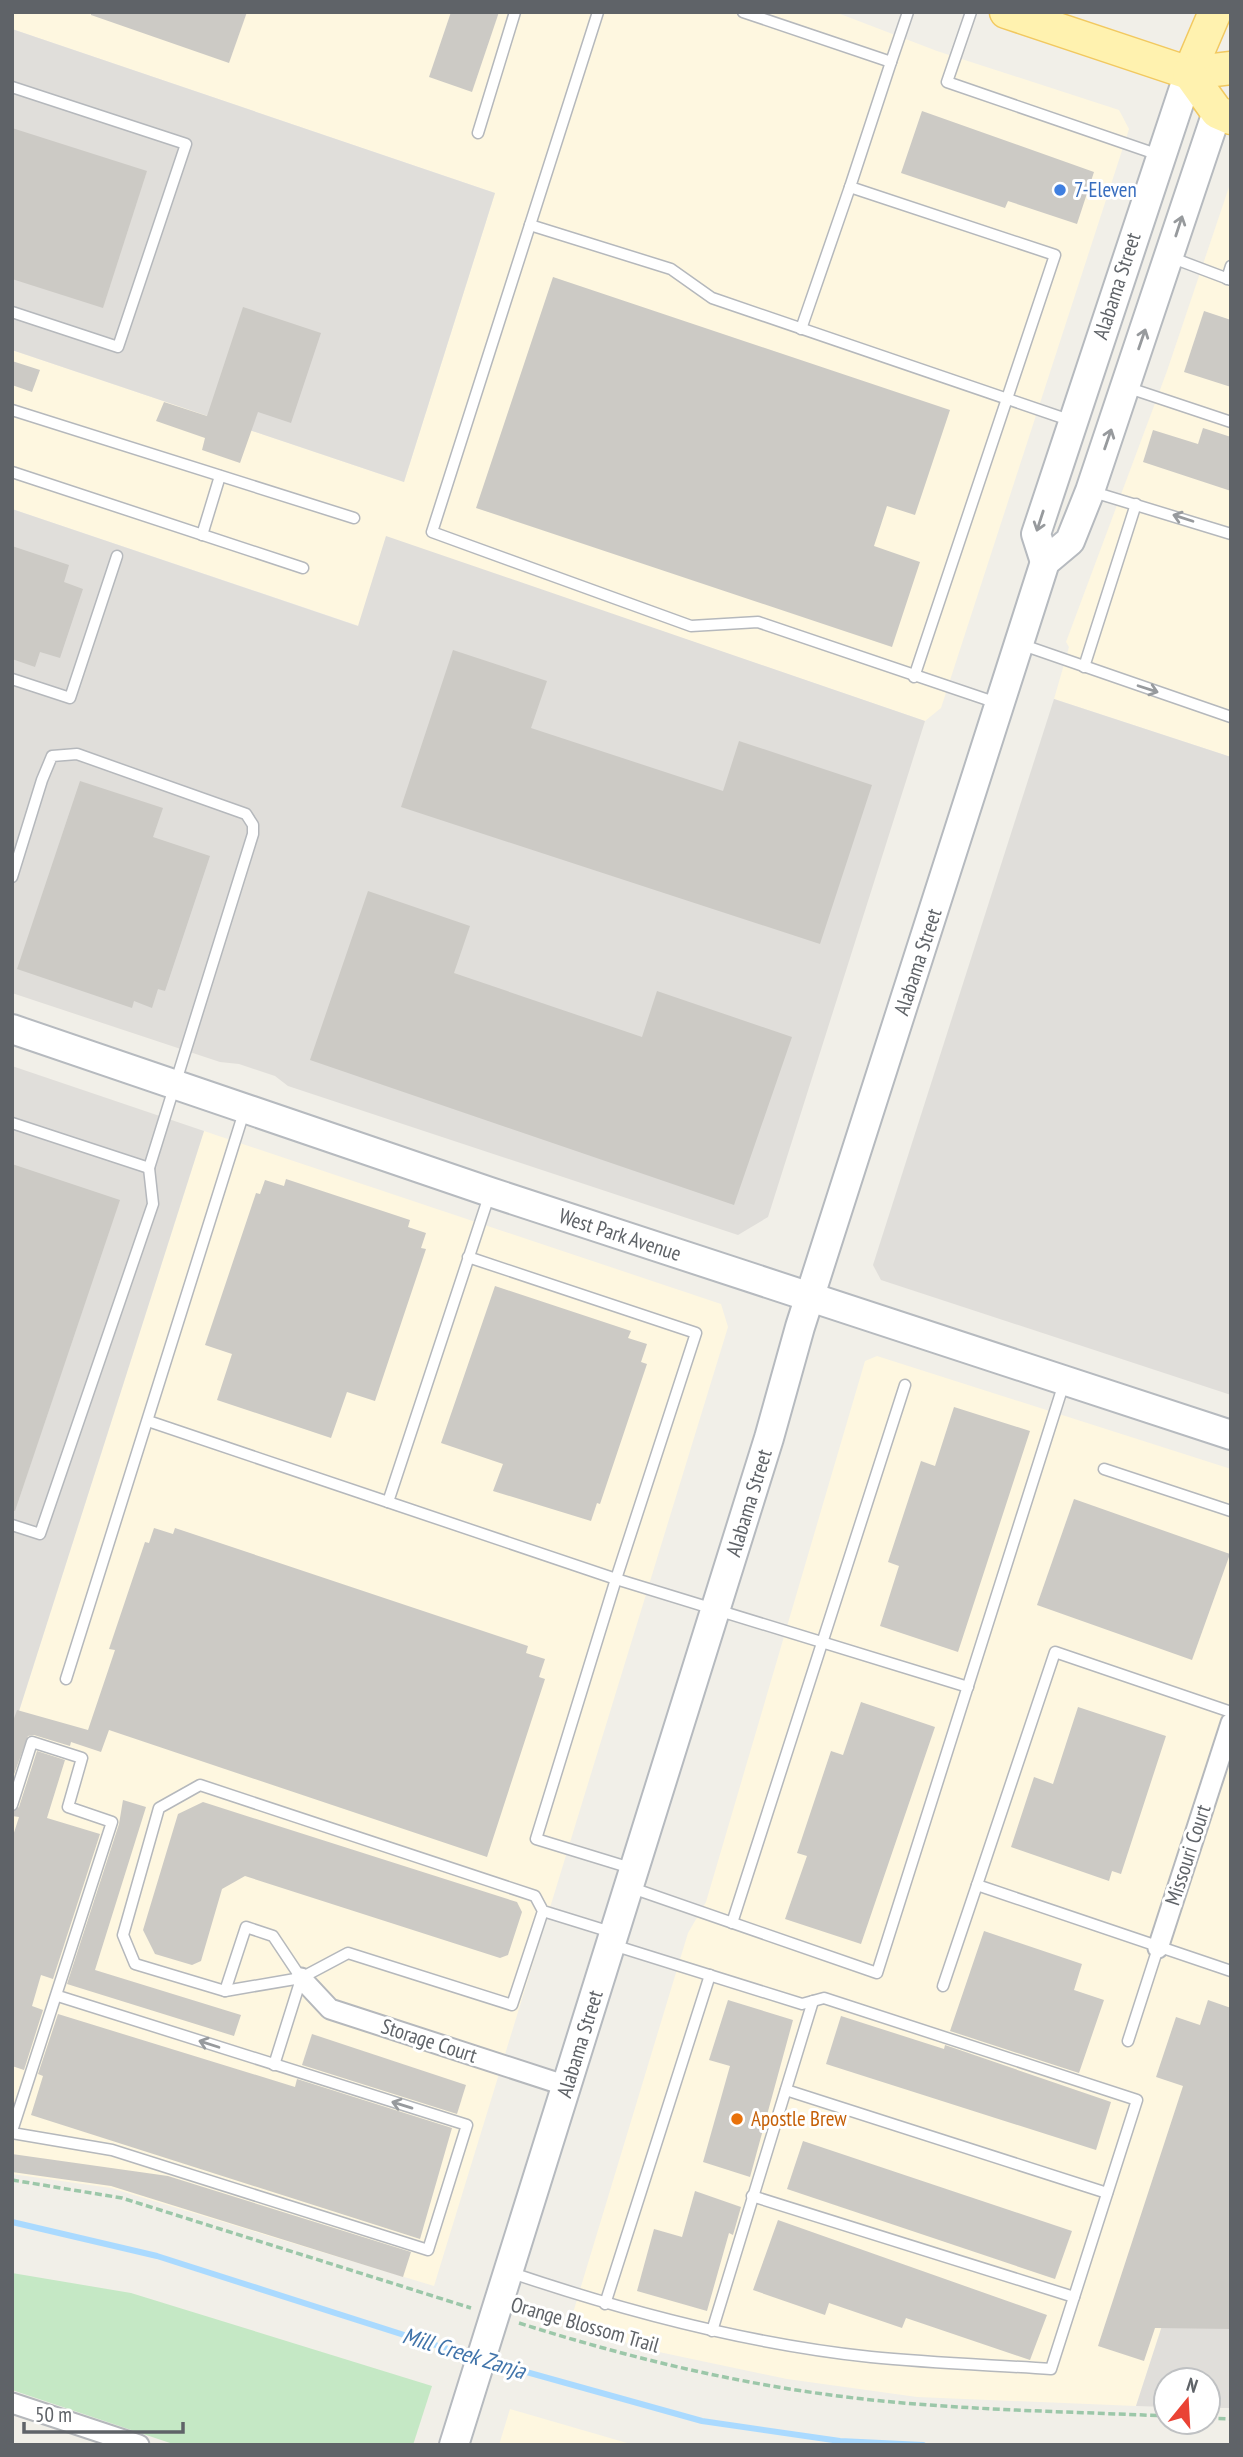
<svg xmlns="http://www.w3.org/2000/svg" width="1243" height="2457" font-family="'PT Sans Narrow',sans-serif">
<style>
.commercial{fill:#fef7e0}
.industrial{fill:#e0deda}
.green{fill:#c5e8c5}
.lines{fill:none;stroke-linecap:round;stroke-linejoin:round}
.stream{stroke:#aadaff;stroke-width:6}
.building{fill:#cccac5}
.lane-casing{stroke:#b5b8bc;stroke-width:13}
.street-casing{stroke:#b5b8bc;stroke-width:23}
.secondary-casing{stroke:#b6babf;stroke-width:32}
.primary-casing{stroke:#f2c960;stroke-width:35}
.path{stroke:#9cc7a9;stroke-width:3.5;stroke-dasharray:7 3.5;stroke-linecap:butt}
.lane{stroke:#fff;stroke-width:10}
.street{stroke:#fff;stroke-width:19}
.secondary{stroke:#fff;stroke-width:28}
.primary{stroke:#fff2af;stroke-width:32}
.oneway{stroke:#979a9d}
.shop-dot{fill:#3f7fe0;stroke:#fff;stroke-width:2.5}
.food-dot{fill:#e8710a;stroke:#fff;stroke-width:2.5}
.labels{text-anchor:middle;stroke-width:6;stroke-linejoin:round;paint-order:stroke}
.shop-label{font-size:21px;fill:#366cbe;stroke:#fff;text-anchor:start}
.street-label{font-size:21px;fill:#5f6368;stroke:#fff}
.food-label{font-size:21px;fill:#c56008;stroke:#fff;text-anchor:start}
.water-label{font-size:23px;font-style:italic;fill:#4174aa;stroke:#fff}
</style>
<rect width="100%" height="100%" fill="#f1efe8"/>
<g class="commercial">
<path d="M12,12h823l102,39 182,59 10,19 -188,579 -16,13 -539,-184 -27,89 -347,-117v-159l392,132 91,-289 -483,-164z"/>
<path d="M1231,181v576l-177,-58 15,-52 -3,-5 101,-271z"/>
<path d="M204,1131l517,173 7,23 -294,959 -323,-98 -99,-14v-441z"/>
<path d="M877,1356l354,113v644l-95,293 -219,-9 -130,-18 -128,-27 -90,-26 119,-393 18,-31 159,-541z"/>
<path d="M510,2409l124,36h-135z"/>
</g>
<g class="industrial">
<path d="M12,29l483,164 -91,289 -392,-132z"/>
<path d="M12,509l346,117 28,-90 539,185 -157,496 -30,18 -450,-149 -13,-10 -36,-12 -19,-2 -208,-69z"/>
<path d="M1054,699l177,58v638l-350,-115 -8,-15z"/>
<path d="M12,1066l192,65 -192,602z"/>
<path d="M1231,2113v295h-23v-28h-42v27l-30,-1z"/>
</g>
<path class="green" d="M12,2273l119,20 301,93 -19,59h-237l-164,-55z"/>
<g class="lines">
<g class="stream">
<path d="M12,2222l145,34 316,101"/>
<path d="M487,2361l215,60 138,20 83,4"/>
</g>
</g>
<g class="building">
<path d="M91,12h156l-18,51 -138,-48z"/>
<path d="M451,12h48l-27,80 -43,-15z"/>
<path d="M922,111l172,61 -17,52 -69,-23 -3,7 -104,-35z"/>
<path d="M12,128l135,43 -44,137 -91,-29z"/>
<path d="M553,277l397,133 -35,105 -28,-9 -13,40 46,16 -28,85 -416,-139z"/>
<path d="M243,307l78,26 -30,90 -33,-11 -18,51 -38,-13 3,-12 -49,-17 8,-19 43,14z"/>
<path d="M1204,311l27,9v67l-47,-15z"/>
<path d="M12,361l28,9 -8,22 -20,-7z"/>
<path d="M1203,428l28,9v54l-88,-29 10,-32 45,14z"/>
<path d="M12,546l57,19 -5,17 19,7 -23,69 -20,-6 -5,15 -23,-8z"/>
<path d="M453,650l94,31 -16,47 192,63 16,-50 133,44 -52,159 -419,-137z"/>
<path d="M80,781l83,27 -10,29 57,19 -45,135 -7,-2 -6,19 -18,-7 -2,7 -115,-39z"/>
<path d="M368,891l102,35 -16,47 188,64 15,-46 135,46 -58,168 -424,-145z"/>
<path d="M12,1164l108,36 -105,311 -3,-1z"/>
<path d="M286,1179l124,41 -2,7 18,6 -5,15 5,1 -51,152 -28,-9 -16,46 -114,-38 15,-46 -27,-9 51,-152 4,1 5,-14 19,6z"/>
<path d="M495,1286l136,45 -3,7 19,6 -6,18 6,2 -47,140 -3,-1 -6,18 -98,-30 10,-27 -62,-21z"/>
<path d="M954,1407l76,24 -72,221 -78,-26 19,-60 -11,-4 33,-101 14,5z"/>
<path d="M1074,1499l156,55 -38,106 -155,-55z"/>
<path d="M154,1528l19,6 2,-6 353,118 -2,7 19,6 -6,18 6,2 -58,178 -378,-127 -8,22 -30,-10 -1,4 -36,-11 -6,1 -16,44v-56l5,-14 71,20 27,-80 -6,-1 36,-107 4,1z"/>
<path d="M861,1702l74,25 -74,217 -76,-25 22,-63 -10,-3 34,-102 12,4z"/>
<path d="M1078,1707l88,29 -45,138 -9,-3 -3,10 -98,-34 23,-70 19,7z"/>
<path d="M37,1751l28,9 -18,58 53,16 -47,145 -12,-4 -9,31 11,4 -19,60 -12,-4v-227l7,-22 -7,-1v-4l7,-5z"/>
<path d="M123,1800l23,7 -51,163 146,45 -7,21 -167,-52 52,-160z"/>
<path d="M203,1802l314,100 5,10 -14,43 -8,3 -255,-82 -23,13 -21,72 -9,4 -37,-11 -12,-24 35,-116z"/>
<path d="M984,1931l98,33 -8,26 30,10 -25,73 -129,-42z"/>
<path d="M728,2000l65,20 -43,157 -47,-15 27,-96 -21,-6z"/>
<path d="M1208,2000l23,8v321l-76,-1 -11,33 -46,-15 85,-260 -27,-9 20,-60 24,8z"/>
<path d="M58,2014l237,73 2,-8 155,49 -32,111 -389,-124 12,-39 -5,-2z"/>
<path d="M841,2016l103,33 1,-4 166,57 -15,48 -270,-86z"/>
<path d="M312,2034l154,51 -9,29 -155,-49z"/>
<path d="M803,2141l269,90 -17,48 -268,-90z"/>
<path d="M12,2154l156,22 243,76 -8,25 -292,-91 -99,-14z"/>
<path d="M695,2191l46,16 -8,28 -4,-2 -22,78 -70,-20 17,-62 28,8z"/>
<path d="M778,2220l269,95 -17,45 -124,-42 -4,10 -73,-25 -4,12 -72,-25z"/>
</g>
<g class="lines">
<defs>
<g id="lane">
<path d="M598,12l-166,520 259,94 67,-4 239,81"/>
<path d="M743,12l148,50 17,-50"/>
<path d="M971,12l-24,70 212,73"/>
<path d="M891,62l-41,125 205,68 -141,422"/>
<path d="M12,87l174,57 -68,203 -106,-35"/>
<path d="M478,133l37,-121"/>
<path d="M530,225l141,44 41,29 360,123"/>
<path d="M1170,257l61,23"/>
<path d="M1227,279l4,-13"/>
<path d="M801,329l49,-142"/>
<path d="M1126,387l105,35"/>
<path d="M12,410l342,108"/>
<path d="M12,472l291,96"/>
<path d="M1090,491l141,43"/>
<path d="M202,535l18,-59"/>
<path d="M1020,644l211,73"/>
<path d="M1084,667l52,-163"/>
<path d="M12,679l58,19 47,-142"/>
<path d="M12,877l30,-97 10,-24 25,-2 169,60 7,11v9l-104,334 -137,-45"/>
<path d="M468,1257l228,76 -80,246 -228,-77 101,-306"/>
<path d="M148,1421l240,81"/>
<path d="M1104,1469l127,42"/>
<path d="M12,1525l28,9 113,-330 -4,-36"/>
<path d="M66,1679l178,-567"/>
<path d="M1231,1712l-176,-60 -78,233 254,86"/>
<path d="M12,1805l20,-63 50,16 -14,49 44,15 -100,309"/>
<path d="M634,1869l-98,-30 80,-260 352,108"/>
<path d="M632,1888l245,85 187,-590"/>
<path d="M543,1911l-31,94 -164,-52 -47,25 -76,13 -90,-27 -12,-29 36,-127 41,-23 335,111 8,15 71,22"/>
<path d="M732,1923l173,-538"/>
<path d="M943,1986l34,-101"/>
<path d="M225,1991l21,-64 27,9 28,42"/>
<path d="M1128,2041l30,-93"/>
<path d="M274,2065l27,-86"/>
<path d="M786,2090l321,103"/>
<path d="M12,2133l100,17 316,100 39,-125 -409,-129"/>
<path d="M752,2196l322,101"/>
<path d="M509,2272c118,40 238,72 362,85 60,6 120,8 180,12l86,-269 -313,-102 -22,6 -189,-59"/>
<path d="M605,2304l105,-329"/>
<path d="M712,2331l101,-330"/>
</g>
<g id="street">
<path d="M1158,1948l73,-225"/>
<path d="M301,1978l29,31 237,77"/>
<path d="M12,2403l127,42"/>
</g>
<g id="secondary">
<path d="M1045,562l-9,-28 153,-461"/>
<path d="M12,1029l478,163 741,243"/>
<path d="M454,2445l315,-1007 31,-111 245,-765 25,-21 20,-50 127,-379"/>
</g>
<g id="primary">
<path d="M1006,12l183,61 42,-5"/>
<path d="M1189,73l26,-61"/>
<path d="M1189,73l28,39 14,6"/>
</g>
</defs>
<use href="#lane" class="lane-casing"/>
<use href="#street" class="street-casing"/>
<use href="#secondary" class="secondary-casing"/>
<use href="#primary" class="primary-casing"/>
<g class="path">
<path d="M12,2180l110,18 349,110"/>
<path d="M519,2323c104,33 210,59 319,73 109,14 219,15 328,20"/>
<path d="M1208,2418l23,1"/>
</g>
<use href="#lane" class="lane"/>
<use href="#street" class="street"/>
<use href="#secondary" class="secondary"/>
<use href="#primary" class="primary"/>
</g>
<defs><path id="oneway-shaft" d="M-6 0H5M1.5-3L5.5 0L1.5 3" fill="none" stroke-width="1.6" stroke-linecap="round" stroke-linejoin="round" transform="scale(1.75)"/></defs>
<g class="oneway">
<use href="#oneway-shaft" transform="translate(1179 226) rotate(-72)"/>
<use href="#oneway-shaft" transform="translate(1142 339) rotate(-71)"/>
<use href="#oneway-shaft" transform="translate(1108 439) rotate(-71)"/>
<use href="#oneway-shaft" transform="translate(1183 518) rotate(-162)"/>
<use href="#oneway-shaft" transform="translate(1040 521) rotate(108)"/>
<use href="#oneway-shaft" transform="translate(1148 689) rotate(18)"/>
<use href="#oneway-shaft" transform="translate(209 2044) rotate(-162)"/>
<use href="#oneway-shaft" transform="translate(402 2105) rotate(-163)"/>
</g>
<circle class="shop-dot" cx="1060" cy="190" r="7"/>
<circle class="food-dot" cx="737" cy="2119" r="7"/>
<g class="labels">
<g class="shop-label">
<text x="1074" y="197">7-Eleven</text>
</g>
<g class="street-label">
<text transform="translate(1117 286) rotate(-72)" y="7">Alabama Street</text>
<text transform="translate(918 962) rotate(-72)" y="7">Alabama Street</text>
<text transform="translate(620 1235) rotate(18)" y="7">West Park Avenue</text>
<text transform="translate(749 1503) rotate(-73)" y="7">Alabama Street</text>
<text transform="translate(1188 1855) rotate(-72)" y="7">Missouri Court</text>
<text transform="translate(429 2041) rotate(18)" y="7">Storage Court</text>
<text transform="translate(580 2044) rotate(-73)" y="7">Alabama Street</text>
<text transform="translate(585 2325) rotate(16)" y="7">Orange Blossom Trail</text>
</g>
<g class="food-label">
<text x="751" y="2126">Apostle Brew</text>
</g>
<g class="water-label">
<text transform="translate(464 2353) rotate(17)" y="8">Mill Creek Zanja</text>
</g>
</g>
<rect width="1243" height="2457" fill="none" stroke="#5f6368" stroke-width="28"/>
<g transform="translate(1187 2401) rotate(18)"><circle r="33" fill="#ffffff" stroke="#bfc1c3" stroke-width="2"/>
<path d="M0-5L12 26L0 18L-12 26Z" fill="#ea4335"/>
<text y="-10" font-size="19" font-weight="bold" text-anchor="middle" fill="#5f6368">N</text>
</g>
<path d="M24 2422v10h159v-10" fill="none" stroke="#5f6368" stroke-width="3.5"/>
<text x="35" y="2422" font-size="21" fill="#5f6368" stroke="#ffffff" stroke-width="5" paint-order="stroke">50 m</text>
</svg>
